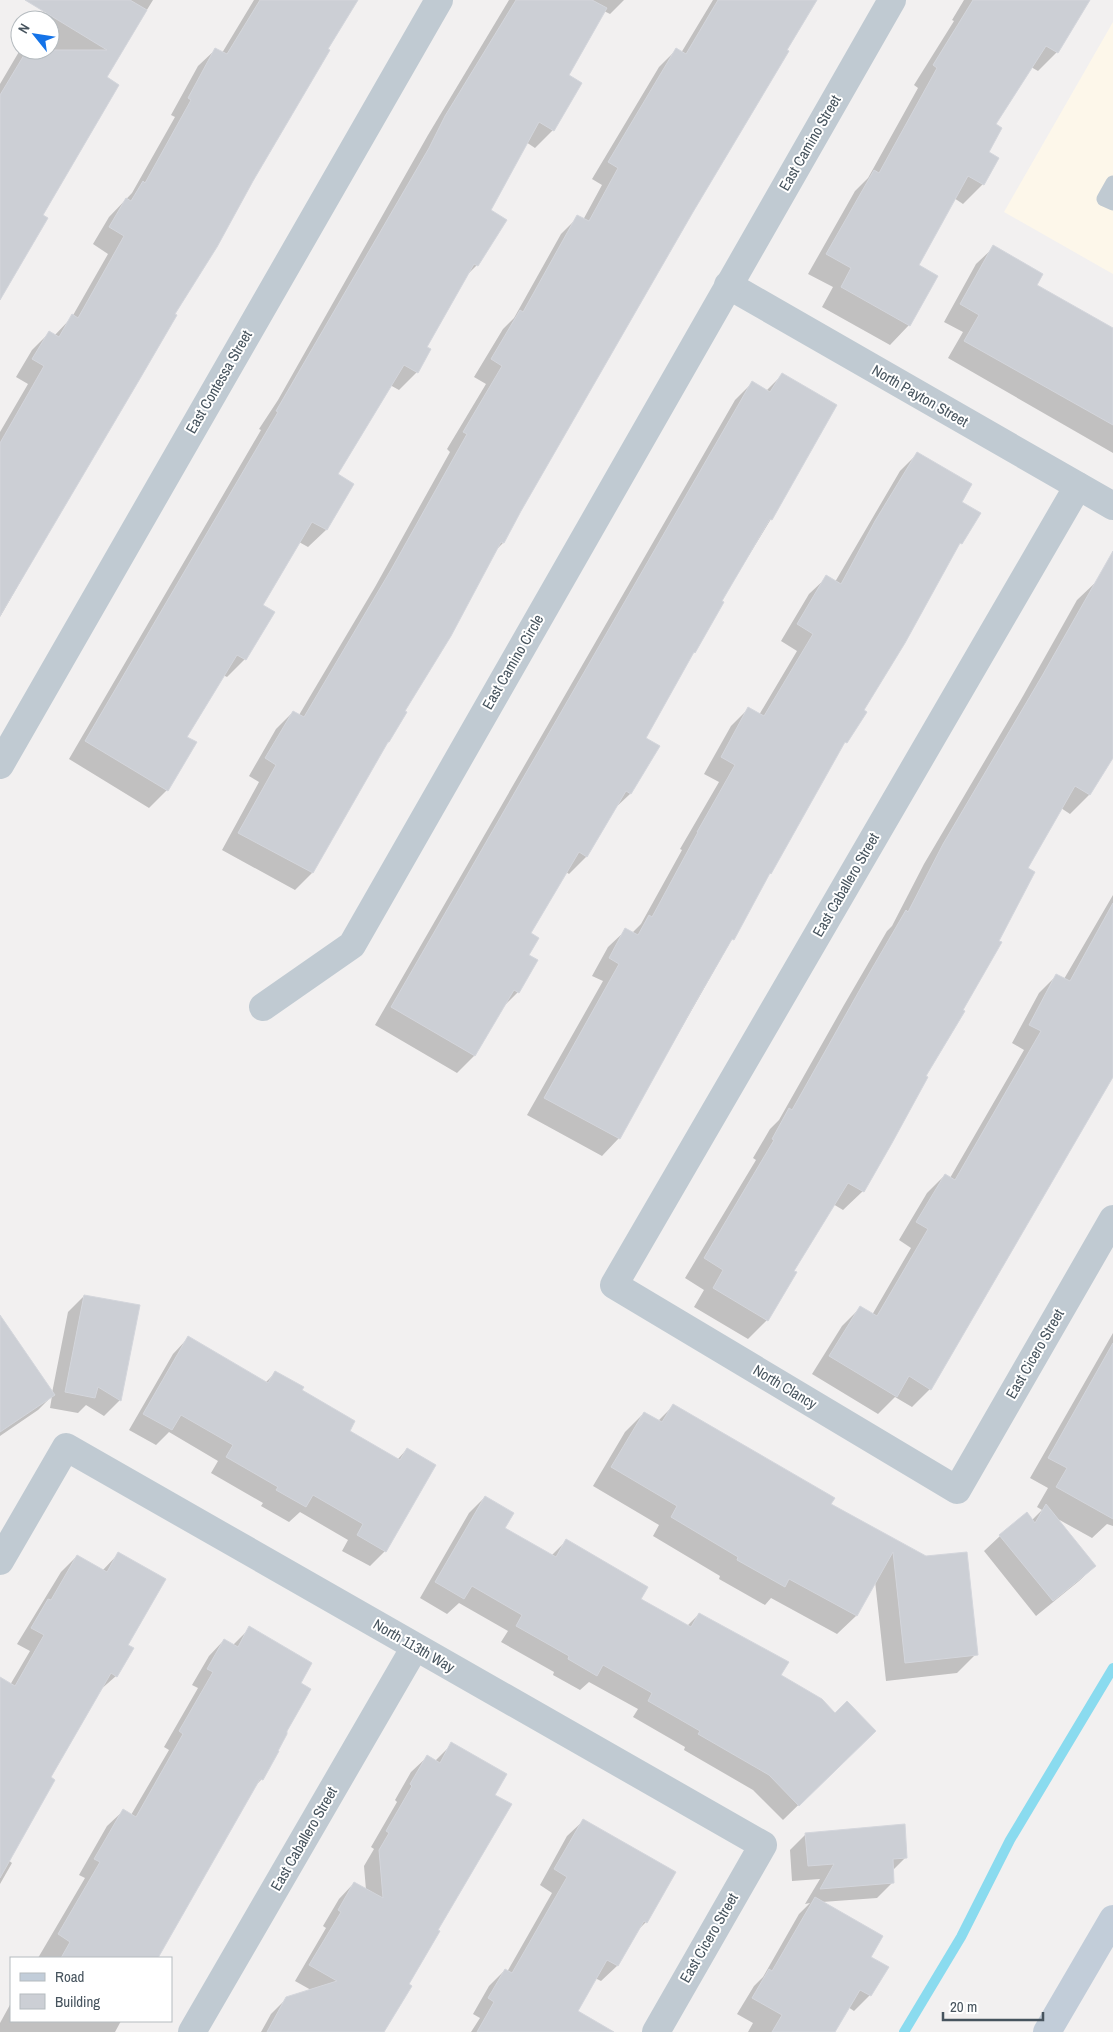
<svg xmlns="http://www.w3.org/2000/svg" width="1113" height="2032" font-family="'Archivo Narrow',sans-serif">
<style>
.commercial{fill:#fdf7ea}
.shadow{fill:#0003}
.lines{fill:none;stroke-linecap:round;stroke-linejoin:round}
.stream{stroke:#8adbef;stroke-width:10}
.building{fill:#cccfd5;stroke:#d4d6dc}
.lane{stroke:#c0cad2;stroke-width:15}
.street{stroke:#c0cad2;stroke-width:28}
.secondary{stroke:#c2cdd9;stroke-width:28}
.labels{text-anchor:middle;stroke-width:4;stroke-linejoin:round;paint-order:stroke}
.street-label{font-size:15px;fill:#47545e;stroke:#fff}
</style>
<rect width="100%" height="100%" fill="#f2f0f0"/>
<path class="commercial" d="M1113,22v252l-109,-62z"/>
<g class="shadow">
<path d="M50,0h103l-48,78 -64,138 -41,82v-214l20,-34h30v-30h-12z"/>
<path d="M254,0h102l-30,49 -326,568v-185l28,-48 -12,-7 16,-27 17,-17 5,3 18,-19 36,-63 -15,-10 16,-27 23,-24 43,-76 -4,-2 27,-49 18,-17 6,4z"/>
<path d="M509,0h115l-14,14 -6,-3 -37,65 -14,54 -18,18 -9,-6 -37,68 -12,55 -12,12 -40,70 -8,25 -18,18 -9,-5 -54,90 17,10 -27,45 -18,17 -9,-5 -38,64 12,7 -28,46 -18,18 -4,-2 -38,62 -18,53 -18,18 -80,-49 192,-329 -2,-1 19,-29 150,-265z"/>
<path d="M713,0h102l-296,511 -16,32 -7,7 -184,323 -17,17 -73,-40 37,-68 -10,-6 27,-47 17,-17 6,3 76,-128 75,-135 -3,-3 39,-65 -12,-7 29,-48 11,-11 47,-84 17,-17 5,3 19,-35 -10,-6 67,-112 17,-17 5,3z"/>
<path d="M964,0h108l-15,52 -19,19 -7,-4 -37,58 -7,27 -4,32 -20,20 -9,-6 -37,68 -8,59 -19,20 -68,-38 11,-20 -25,-13 47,-83 13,-13 50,-90 -4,-3 40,-64 -2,-1z"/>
<path d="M994,247l41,38 78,44v124l-165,-95 15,-26 -19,-10 32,-58z"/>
<path d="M782,375l-11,144 -50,82 1,1 -28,50 -4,5 -46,81 14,9 -28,47 -17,16 -27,47 -17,17 -3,-2 -37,62 -2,21 9,5 -18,32 -16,16 -28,48 -17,17 -82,-48 360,-625 17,-17 14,8z"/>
<path d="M917,454l43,48 19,12 -23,34 -94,162 3,2 -24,35 -222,391 -17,18 -75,-41 76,-134 -11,-5 16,-29 18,-17 6,3 9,-9 41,-74 -2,-1 39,-67 -15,-8 27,-48 17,-17 11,6 38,-64 -16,-10 28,-47 18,-17 8,5 65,-111z"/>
<path d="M1097,581l16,5v170l-24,39 -19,19 -9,-6 -35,61 -28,72 -135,250 -20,19 -10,-6 -40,67 -26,49 -19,19 -54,-32 10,-17 -19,-12 71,-118 -3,-2 17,-29 9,-9 65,-115 43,-74 5,-5 32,-62 99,-168 54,-96z"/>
<path d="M1113,895v181l-183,313 -18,18 -17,-10 -17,17 -66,-40 30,-48 18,-18 12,7 39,-67 -12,-8 28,-47 18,-18 5,3 74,-128 -12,-7 27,-50 18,-18 7,4z"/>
<path d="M84,1296l36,104 -16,16 -18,-11 -8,8 -28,-5 2,-12 -14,14 -38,26v-119l52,76 16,-81z"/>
<path d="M1113,1333v193l-6,-2 -15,14 -36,-20 39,48 -16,15 -43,35 -52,-65 16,-15 32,-16 10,-10 -5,-3 11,-19 -18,-10z"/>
<path d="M188,1338l77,45 11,-11 72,60 49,28 10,-11 -22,102 -15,15 -28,-15 6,-11 -48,-28 -11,10 -28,-16 2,-3 -52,-30 7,-12 -49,-29 -13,13 -27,-15 44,-76z"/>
<path d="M673,1406l157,99 96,52 50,97 -19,19 -71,8 -11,-100 -19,35 -19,18 -66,-36 -6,7 -46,-26 1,-3 -67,-40 6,-11 -66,-39 32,-54 19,-19 14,8z"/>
<path d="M485,1497l19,31 47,28 16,-16 72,60 48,26 12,-12 80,62 56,38 39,17 -91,89 -30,-30 -69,-40 1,-3 -52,-30 5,-8 -49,-27 -9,8 -27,-15 1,-3 -53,-30 7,-11 -49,-28 -12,11 -27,-16 49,-85z"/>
<path d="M119,1553l7,92 -10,31 -17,15 -50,87 -41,82 4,3 -12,21v-197l10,-2 20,-34 -13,-7 44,-72 16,-16 25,15z"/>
<path d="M250,1628l49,56 -14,47 -23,48 -8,8 -98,171h-118l47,-80 -6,-3 28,-49 16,-15 8,4 38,-65 -5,-3 34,-59 -6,-3 17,-29 15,-16 9,5z"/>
<path d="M452,1744l-81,288h-110l10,-18 16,-16 24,-8 -16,-9 31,-53 -3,-2 16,-27 15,-16 12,7 -2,-24 10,-17 -3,-2 26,-45 -2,-2 16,-28 16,-15 8,4z"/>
<path d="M583,1821l63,101 -9,9 -20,35 -16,15 -6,-3 -19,33 6,21h-111l9,-14 -7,-4 16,-28 16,-16 2,2 45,-79 -12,-8 27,-49z"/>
<path d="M806,1834l100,23 -14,14 1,11 -16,16 -55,4 48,55v38l-16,16 -6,-4 -14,25h-86l5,-9 -16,-9 17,-28 9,-9 36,-63 11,-11 -5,1 15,-25 -28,2 -2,-31z"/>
<path d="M11,2003v18h110l-6,11h-115v-9z"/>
</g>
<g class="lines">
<path class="stream" d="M904,2032l57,-95 49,-97 103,-172"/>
</g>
<g class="building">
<path d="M25,0h105l17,10 -40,67 12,8 -76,130 5,3 -48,82v-205l27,-45h80z"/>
<path d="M260,0h98l-30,49 2,1 -77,131 -36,66 -42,67 2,1 -39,67 -138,234v-173l44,-77 -12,-7 17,-28 10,6 13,-23 6,4 46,-82 -15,-9 17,-29 5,3 12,-20 2,2 46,-83 -3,-2 27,-50 12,6z"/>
<path d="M516,0h76l15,8 -38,67 13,8 -28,48 -15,-9 -48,88 16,10 -29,46 -4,-2 -47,83 4,2 -13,24 -14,-8 -66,109 16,10 -27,46 -15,-8 -49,83 12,7 -29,48 -9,-5 -50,82 10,5 -29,49 -83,-50 193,-329 -2,-1 153,-263 16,-32z"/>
<path d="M718,0h99l-30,50 2,1 -96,161 -172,299 -17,32 -3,-1 -50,94 -46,75 2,1 -18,30h-1l-75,131 -75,-40 38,-68 -11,-7 28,-47 11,6 88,-149 75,-134 -4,-2 39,-66 -11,-7 29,-49 3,2 54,-97 12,6 29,-53 -10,-6 68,-114 10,6z"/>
<path d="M973,0h117l-32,53 -12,-7 -50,78 6,4 -13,24 10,6 -15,27 -16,-9 -49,89 19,11 -28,50 -69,-39 10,-19 -25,-14 48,-84 5,3 58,-105 -4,-3z"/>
<path d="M993,245l50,29 -6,11 76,43v97l-149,-84 15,-26 -19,-11z"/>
<path d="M782,373l55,32 -65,115 -2,-1 -48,82 2,1 -29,51 -1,-1 -48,86 14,8 -29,48 -5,-3 -39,66 -8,-5 -48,81 8,5 -10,17 9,5 -19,33 -5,-3 -39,66 -84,-49 361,-626 18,11z"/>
<path d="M917,452l55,32 -10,18 19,11 -19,31 -2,-1 -55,100 -41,67 3,2 -20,31 -2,-1 -74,132 -1,-1 -36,67 -2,-1 -38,66 -74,134 -76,-41 75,-134 -10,-6 16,-30 13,7 11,-20 3,2 46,-85h-1l38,-67 -14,-8 27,-50 16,9 49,-82 -16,-10 29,-49 15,9 34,-63z"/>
<path d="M1113,551v207l-23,37 -15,-9 -47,82 7,4 -36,69 3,1 -39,68 2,1 -39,65 2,1 -36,66 -28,49 -16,-9 -54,88 3,1 -29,49 -55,-33 10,-18 -19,-12 70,-118 -2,-1 17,-31 3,2 71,-126 43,-74 2,2 35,-68 99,-168z"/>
<path d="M1113,903v174l-182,313 -22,-14 -12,21 -68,-41 31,-50 17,10 51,-87 -12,-7 29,-48 10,6 86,-149 -12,-6 27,-51 14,7z"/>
<path d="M84,1295l56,10 -19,96 -23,-14 -3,11 -30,-6z"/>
<path d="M0,1315l55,80 -55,37z"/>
<path d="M188,1336l80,47 7,-12 29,16 -2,3 53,31 -5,10 50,29 7,-12 29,17 -50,87 -29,-17 6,-11 -50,-29 -7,12 -30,-17 2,-3 -52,-30 7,-12 -52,-30 -9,15 -29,-16z"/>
<path d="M1113,1343v176l-57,-32 11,-19 -19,-10z"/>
<path d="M673,1404l162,94 -4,6 95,52 41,-4 11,103 -73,8 -12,-111 -36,64 -68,-37 -4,8 -48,-27 1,-3 -67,-40 6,-11 -66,-39 33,-55 18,10z"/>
<path d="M485,1496l29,17 -9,15 51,29 10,-18 82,48 -7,12 50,28 8,-14 90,49 -8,13 41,24 13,14 12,-12 29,30 -77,75 -30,-31 -71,-41 2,-3 -52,-30 4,-8 -49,-28 -6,11 -29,-17 1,-3 -53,-30 6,-11 -50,-29 -8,13 -29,-17z"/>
<path d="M1046,1504l50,62 -43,35 -54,-66 28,-23 8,11z"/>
<path d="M118,1552l48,27 -38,66 6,3 -17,29 -6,-4 -60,104 4,3 -55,98v-201l15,9 29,-51 -13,-7 17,-29 3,1 26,-45 30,17z"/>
<path d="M249,1626l63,37 -11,20 10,6 -24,42v3l-9,17h1l-16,29 -3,-1 -102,179h-97l9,-16 -12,-8 42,-72 -6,-3 29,-50 13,8 47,-83 -4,-3 34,-59 -6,-3 17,-30 14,8z"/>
<path d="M451,1742l56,32 -12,21 17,9 -74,126 2,1 -31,53 3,2 -28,46h-117l19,-35 51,-16 -28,-16 32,-53 -3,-2 16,-28 29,16 -4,-48 10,-17 -3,-2 26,-45 -2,-2 17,-29 13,8z"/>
<path d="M583,1819l93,53 -29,51 -3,-2 -26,45 -11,-6 -29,51 36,21h-137l17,-30 -6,-4 17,-29 7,4 55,-96 -13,-8z"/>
<path d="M905,1824l2,34 -14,1 1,24 -74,6 14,-25 -26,2 -3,-33z"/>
<path d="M815,1897l68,39 -12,21 18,10 -18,29 -11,-6 -25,42h-63l10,-17 -30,-17 17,-29 3,2z"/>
</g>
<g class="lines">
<path class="lane" d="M1113,183l-9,16 9,4"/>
<g class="street">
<path d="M728,285l385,221"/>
<path d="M1078,486l-464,799 343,205 156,-271"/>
<path d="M0,765l439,-765"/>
<path d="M263,1007l89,-62 540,-945"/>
<path d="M0,1561l66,-114 697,398 -107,187"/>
<path d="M192,2032l223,-385"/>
</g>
<path class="secondary" d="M1047,2032l66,-113"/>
</g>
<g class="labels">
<g class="street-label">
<text transform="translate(810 143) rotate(-60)" y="5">East Camino Street</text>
<text transform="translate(219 382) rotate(-60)" y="5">East Contessa Street</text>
<text transform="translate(920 396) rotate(30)" y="5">North Payton Street</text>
<text transform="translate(513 662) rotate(-60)" y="5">East Camino Circle</text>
<text transform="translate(846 885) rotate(-60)" y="5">East Caballero Street</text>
<text transform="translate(1035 1354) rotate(-60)" y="5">East Cicero Street</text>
<text transform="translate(785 1387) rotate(31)" y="5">North Clancy</text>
<text transform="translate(414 1646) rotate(30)" y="5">North 113th Way</text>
<text transform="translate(304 1839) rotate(-60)" y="5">East Caballero Street</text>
<text transform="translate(709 1938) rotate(-60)" y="5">East Cicero Street</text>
</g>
</g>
<rect x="10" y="1957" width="162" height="65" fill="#ffffff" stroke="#b5bbbf"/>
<rect x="20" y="1973" width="25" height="8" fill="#c2cdd9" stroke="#b5bbbf"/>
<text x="55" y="1982" font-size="15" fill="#47545e">Road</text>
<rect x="20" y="1994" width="25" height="15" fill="#cccfd5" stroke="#b5bbbf"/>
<text x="55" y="2007" font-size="15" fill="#47545e">Building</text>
<g transform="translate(35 35) rotate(300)"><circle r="24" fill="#ffffff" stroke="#b5bbbf"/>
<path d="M0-4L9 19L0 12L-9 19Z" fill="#1473e8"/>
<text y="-8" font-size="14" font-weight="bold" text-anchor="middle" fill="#47545e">N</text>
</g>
<path d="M943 2012v8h100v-8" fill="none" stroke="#47545e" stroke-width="2.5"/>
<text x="950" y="2012" font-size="15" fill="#47545e" stroke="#ffffff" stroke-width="4" paint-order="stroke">20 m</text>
</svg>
